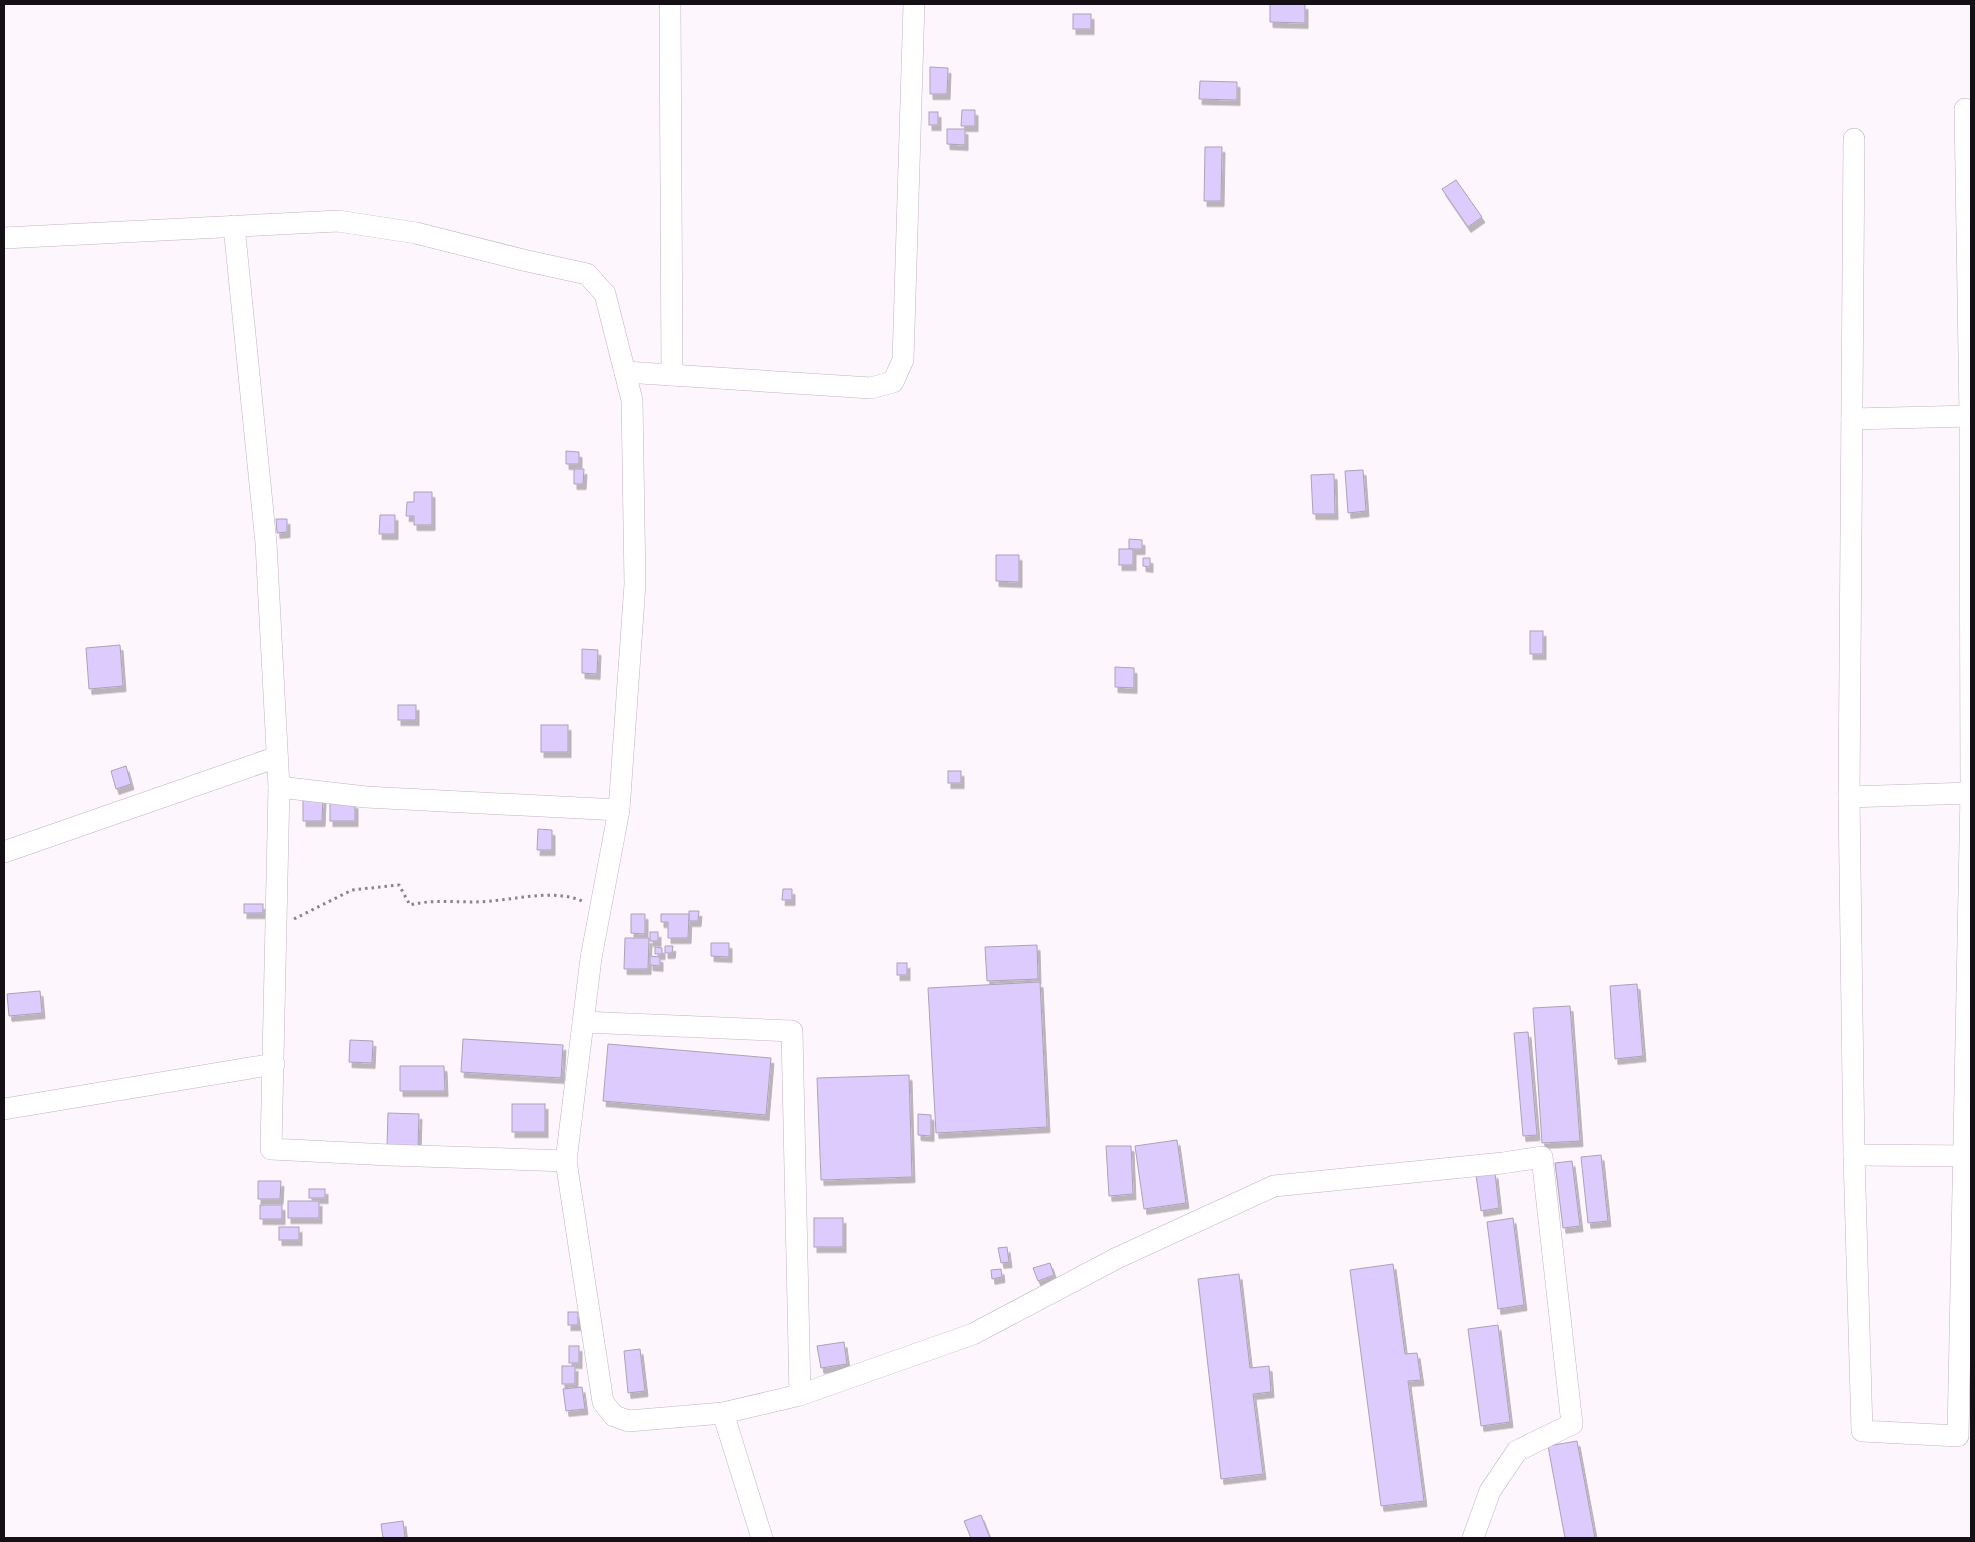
<svg xmlns="http://www.w3.org/2000/svg" width="1975" height="1542" font-family="'Titillium Web',sans-serif">
<style>
.building{fill:#ddcbfd;stroke:#aaa3b7;filter:url(#shadow)}
.lines{fill:none;stroke-linecap:round;stroke-linejoin:round}
.minor-casing{stroke:#c2b2c3;stroke-width:22}
.path{stroke:#8a848a;stroke-width:3;stroke-dasharray:2.5 4;stroke-linecap:butt}
.minor{stroke:#fff;stroke-width:21}
</style>
<defs>
<filter id="shadow"><feDropShadow dx="3" dy="5.5" stdDeviation="0" flood-color="#0004"/></filter>
</defs>
<rect width="100%" height="100%" fill="#fdf6fd"/>
<g class="building">
<path d="M1270,4h35v19l-35,-1z"/>
<rect x="1073" y="14" width="18" height="15"/>
<path d="M930,67l18,1 -1,26h-17z"/>
<path d="M1200,81l37,1v18l-38,-1z"/>
<path d="M962,110h13v16h-14z"/>
<rect x="929" y="112" width="9" height="13"/>
<path d="M947,129h18v16l-18,-1z"/>
<path d="M1205,147h17l-1,54h-17z"/>
<path d="M1456,180l26,37 -14,10 -26,-38z"/>
<path d="M566,451l13,1v12h-13z"/>
<path d="M574,469h10l-1,15h-9z"/>
<path d="M1363,470l3,41 -18,2 -3,-42z"/>
<path d="M1334,474l1,40h-22l-2,-39z"/>
<path d="M414,492h18v33h-18v-9h-8l1,-14h7z"/>
<path d="M380,515h15v19h-16z"/>
<path d="M276,519h11v13l-10,1z"/>
<path d="M1129,539l13,1v9h-13z"/>
<rect x="1119" y="549" width="14" height="16"/>
<path d="M996,555h23v27l-23,-1z"/>
<path d="M1143,558h7v9l-7,-1z"/>
<rect x="1530" y="631" width="13" height="23"/>
<path d="M120,645l3,41 -34,3 -3,-41z"/>
<path d="M582,649l16,1 -1,24 -15,-1z"/>
<path d="M1115,667l19,1v20l-19,-1z"/>
<rect x="398" y="705" width="18" height="15"/>
<rect x="541" y="725" width="27" height="27"/>
<path d="M126,766l5,18 -15,5 -5,-18z"/>
<rect x="948" y="771" width="13" height="12"/>
<path d="M303,797l20,1 -1,23h-19z"/>
<rect x="330" y="803" width="25" height="18"/>
<path d="M538,829l14,1v20h-15z"/>
<path d="M783,889h9v11h-10z"/>
<rect x="244" y="904" width="19" height="9"/>
<path d="M689,911h10l-1,10h-9z"/>
<path d="M631,914h14v20l-14,-1z"/>
<path d="M661,914h28l-1,24h-20v-16h-7z"/>
<rect x="650" y="932" width="8" height="9"/>
<path d="M625,938h24l-1,31h-24z"/>
<path d="M711,943h18v14l-18,-1z"/>
<path d="M1037,945l1,34 -51,2 -2,-34z"/>
<path d="M665,946h8l-1,7h-7z"/>
<path d="M655,947l7,1v6h-7z"/>
<path d="M650,956l10,1v9l-10,-1z"/>
<rect x="897" y="963" width="10" height="12"/>
<path d="M1040,982l7,145 -111,6 -8,-145z"/>
<path d="M1637,984l6,72 -28,3 -5,-73z"/>
<path d="M40,991l2,22 -33,3 -2,-22z"/>
<path d="M1570,1006l10,135 -38,2 -9,-135z"/>
<path d="M1528,1032l9,103 -14,1 -9,-103z"/>
<path d="M463,1039l100,6 -2,33 -100,-6z"/>
<path d="M350,1040l23,1 -1,22 -23,-1z"/>
<path d="M608,1044l163,14 -5,57 -163,-14z"/>
<path d="M400,1066h44l1,25h-45z"/>
<path d="M909,1075l3,102 -91,3 -4,-102z"/>
<rect x="512" y="1104" width="33" height="28"/>
<path d="M388,1113l31,1 -1,34 -31,-2z"/>
<path d="M918,1114l13,1v21l-13,-1z"/>
<path d="M1177,1140l9,63 -42,6 -9,-63z"/>
<path d="M1106,1146h25l2,48 -24,2z"/>
<path d="M1601,1155l7,66 -20,2 -7,-66z"/>
<path d="M1572,1161l8,65 -17,2 -8,-65z"/>
<path d="M1495,1173l4,35 -18,3 -5,-36z"/>
<path d="M258,1181h23l-1,18h-22z"/>
<rect x="309" y="1189" width="16" height="9"/>
<rect x="288" y="1201" width="31" height="17"/>
<rect x="260" y="1205" width="22" height="14"/>
<rect x="814" y="1218" width="29" height="29"/>
<path d="M1513,1218l11,87 -26,4 -11,-87z"/>
<rect x="279" y="1227" width="20" height="13"/>
<path d="M1007,1247l2,15 -8,1 -3,-15z"/>
<path d="M1050,1263l4,12 -16,6 -5,-13z"/>
<path d="M1393,1264l12,90 12,-1 4,27 -13,1 16,120 -43,5 -31,-236z"/>
<path d="M1001,1269l1,8 -10,2 -1,-9z"/>
<path d="M1239,1274l11,94 19,-2 2,26 -18,2 10,80 -42,5 -23,-200z"/>
<rect x="568" y="1312" width="10" height="13"/>
<path d="M1498,1325l12,97 -29,4 -13,-97z"/>
<path d="M844,1342l3,22 -26,4 -4,-22z"/>
<rect x="569" y="1346" width="10" height="17"/>
<path d="M640,1349l5,42 -17,2 -4,-42z"/>
<rect x="562" y="1366" width="13" height="18"/>
<path d="M582,1387l3,22 -19,2 -3,-22z"/>
<path d="M1577,1441l18,97h-30l-17,-92z"/>
<path d="M981,1515l9,23h-19l-7,-17z"/>
<path d="M403,1521l2,17h-22l-2,-14z"/>
</g>
<g class="lines">
<defs>
<g id="minor">
<path d="M670,4l2,371"/>
<path d="M1854,139l-5,658 5,358 8,276 96,5 13,-643 -1,-377 -5,-307"/>
<path d="M234,226l32,317 13,244"/>
<path d="M4,238l334,-17 78,12 107,27 64,14 18,20 27,106 3,184 -16,226 -28,148 -25,203 -177,-6 -118,-6 8,-362 87,10 253,13"/>
<path d="M625,372l246,16 22,-6 10,-22 11,-356"/>
<path d="M1852,419l119,-3"/>
<path d="M1849,797l122,-4"/>
<path d="M4,852l273,-95"/>
<path d="M583,1022l209,9 8,364"/>
<path d="M4,1109l270,-45"/>
<path d="M1854,1155l117,1"/>
<path d="M566,1161l37,241 11,14 15,5 94,-8 77,-18 173,-61 144,-76 157,-72 229,-23 39,-6 30,267 -55,27 -27,40 -17,47"/>
<path d="M723,1413l39,125"/>
</g>
</defs>
<use href="#minor" class="minor-casing"/>
<path class="path" d="M294,919l58,-29 47,-5 11,20c27,-7 54,-1 81,-4 27,-2 64,-12 91,0"/>
<use href="#minor" class="minor"/>
</g>
<rect width="1975" height="1542" fill="none" stroke="#151015" stroke-width="10"/>
</svg>
